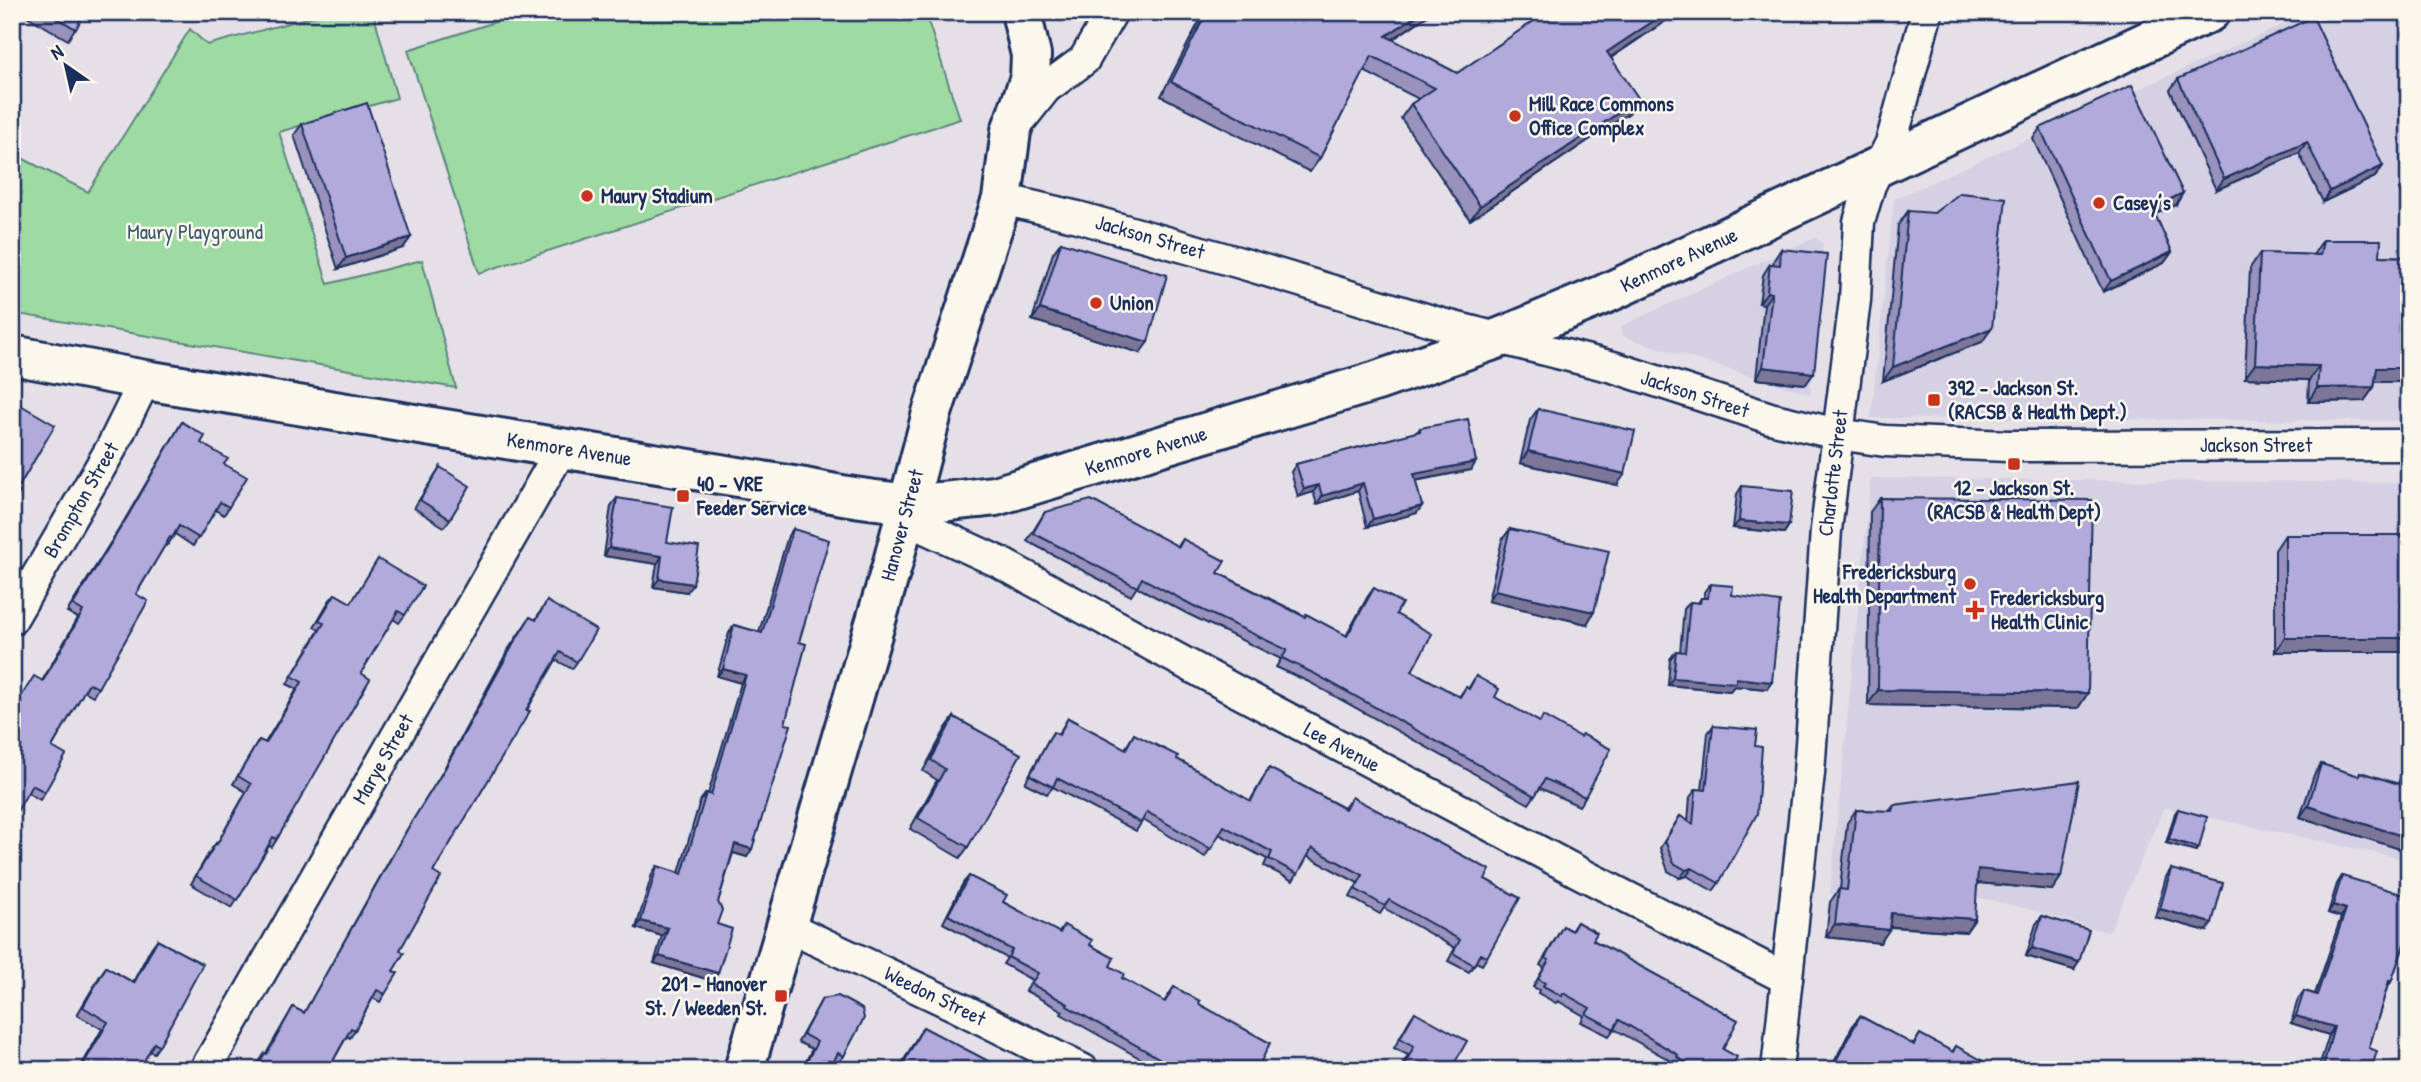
<svg xmlns="http://www.w3.org/2000/svg" width="2421" height="1082" font-family="'Patrick Hand',sans-serif">
<style>
.built{fill:#d5d0e3}
.green{fill:#9edba2;stroke:#5c8580;stroke-width:2}
.lines{fill:none;stroke-linecap:round;stroke-linejoin:round}
.street-casing{stroke:#1b2f5e;stroke-width:35}
.secondary-casing{stroke:#1b2f5e;stroke-width:44}
.street{stroke:#fbf7ec;stroke-width:30}
.secondary{stroke:#fbf7ec;stroke-width:38}
.wall{fill:#9892bc;stroke:#1b2f5e;stroke-width:2}
.shaded-wall{fill:#7c7799;stroke:#1b2f5e;stroke-width:2}
.building{fill:#b1aadb;stroke:#1b2f5e;stroke-width:2}
.poi-dot{fill:#c8321e;stroke:#fbf7ec;stroke-width:2.5}
.labels{text-anchor:middle;stroke-width:5;stroke-linejoin:round;paint-order:stroke}
.poi-label{font-size:21px;font-weight:bold;fill:#1b2f5e;stroke:#fbf7ec;text-anchor:start}
.park-label{font-size:21px;fill:#3c5a6f;stroke:#fbf7ec}
.street-label{font-size:21px;fill:#1b2f5e;stroke:#fbf7ec}
</style>
<rect width="100%" height="100%" fill="#e5e0e7"/>
<filter id="ink" filterUnits="userSpaceOnUse"><feTurbulence type="fractalNoise" baseFrequency=".0143" numOctaves="2"/><feDisplacementMap in="SourceGraphic" scale="14" xChannelSelector="R" yChannelSelector="G"/><feConvolveMatrix kernelMatrix="1 2 1 2 8 2 1 2 1" color-interpolation-filters="sRGB"/></filter>
<g filter="url(#ink)">
<g class="built">
<path d="M2311,12h98v409l-538,-3 23,-219z"/>
<path d="M1815,237l8,7 -13,150 -183,-56 -6,-4v-8z"/>
<path d="M1871,478l538,5v377l-245,-52 -55,125 -81,-24 -47,-11 -70,-7 -81,3z"/>
</g>
<g class="green">
<path d="M329,12h44l24,86 -118,34 49,152 94,-24 34,128 -444,-75v-160l76,39 102,-163 17,16z"/>
<path d="M526,12h399l35,107 -481,154 -71,-223z"/>
</g>
<g class="lines">
<defs>
<g id="street">
<path d="M1023,117l23,-29 38,-28 28,-48"/>
<path d="M1002,199l76,18 166,47 198,60 171,43 157,51 68,16 47,7 123,5 401,-1"/>
<path d="M909,503l16,25 74,34 241,131 340,180 207,106"/>
<path d="M12,619l100,-172 33,-67"/>
<path d="M786,926l172,81 125,63"/>
<path d="M205,1070l357,-622"/>
<path d="M1777,1070l32,-297 17,-243 29,-230 4,-78 11,-37 21,-42 36,-131"/>
</g>
<g id="secondary">
<path d="M12,355l133,25 660,108c34,7 68,13 103,15 29,1 58,-4 87,-7l382,-115 122,-43 106,-44 605,-282"/>
<path d="M744,1070l148,-504 40,-153 70,-214 9,-68 19,-53 1,-23 -10,-43"/>
</g>
</defs>
<use href="#street" class="street-casing"/>
<use href="#secondary" class="secondary-casing"/>
<use href="#street" class="street"/>
<use href="#secondary" class="secondary"/>
</g>
<g class="wall">
<path d="M20,12h65l-17,28z"/>
<path d="M1204,12h229l-41,28 65,33 222,-61 -68,46 18,55 -159,107 -69,-102 10,-14 8,-5 -55,-28 -44,87 -10,14 -149,-76z"/>
<path d="M2178,79l205,87 -8,11 -52,25 -24,-49 -83,37 -46,-100z"/>
<path d="M302,124l109,113 -8,11 -65,21 -44,-134z"/>
<path d="M2040,128l136,77 -21,9 17,38 -8,11 -61,29 -70,-153z"/>
<path d="M2409,175v37l-10,-23z"/>
<path d="M1908,211l74,131 -99,39 15,-156z"/>
<path d="M2323,240l57,16 29,1v125h-34l-1,5 -10,14 -56,1 1,-22 -64,-2 5,-110 10,-15 53,2z"/>
<path d="M1061,242l79,111 -108,-33 21,-67z"/>
<path d="M1781,249l25,135 -50,-5 8,-75 -5,-1 4,-28 7,-11h3l1,-4z"/>
<path d="M1538,409l79,76 -97,-22 10,-43z"/>
<path d="M182,422l19,21 23,21 5,43 -5,8 -9,-5 -22,36 -18,-12 -8,12 -2,-1 -29,49 -38,94 -5,8 -9,-5 -32,56 -7,45 -5,8 -12,-7 14,-112 36,-63 -11,-6 57,-91z"/>
<path d="M1420,428l51,42 -56,11 2,32 -50,14 -9,-36 -41,13 -4,-12 -15,5 -7,-25 5,-8 121,-32z"/>
<path d="M440,467l10,52 -6,8 -30,-19z"/>
<path d="M1742,486l47,39 -5,8 -51,-5 4,-34z"/>
<path d="M617,498l50,44 20,50 -34,-5 4,-23 -53,-8 7,-50z"/>
<path d="M1880,498l208,195 -10,15 -210,-3 2,-193z"/>
<path d="M1045,512l133,34 5,-7 35,34 87,43 41,20 22,-40 6,-8 22,26 16,57 47,26 7,-10 2,2 8,-13 109,121 -6,9 -39,-18 -11,16 -220,-122 -33,-15 5,-8 -93,-45 -51,-27 -6,9 -104,-55z"/>
<path d="M793,529l6,113 -52,215 -14,-4 -15,49 -1,22 -4,57 -59,-18 8,-27 -26,-8 16,-54 5,-8 22,7 21,-72 6,-8 2,1 33,-111 -24,-7 12,-43 5,-8 25,7 29,-96z"/>
<path d="M1510,529l77,95 -99,-23 14,-61z"/>
<path d="M2285,535h124l-134,117v-102z"/>
<path d="M378,559l27,56 -6,8 -6,-4 -32,54 -84,166 -5,8 -3,-1 -37,62 -41,-24 19,-33 6,-8 1,1 29,-52 -13,-8 26,-44 6,3 32,-54 -10,-5 32,-54 -5,-3 15,-26 6,-7 16,9z"/>
<path d="M1710,584l22,11 35,94 -33,-3 -4,5 -62,-6 2,-26 6,-8 4,1 4,-43 6,-7 8,1 3,-5h3v-6z"/>
<path d="M547,601l30,61 -5,7 -16,-9 -123,212 -33,78 -15,44 -5,8 -7,-4 -18,32 -5,8 -3,-2 -19,34h-74l11,-17 1,1 27,-47 11,6 99,-177 36,-58 69,-128 22,-33 5,3z"/>
<path d="M954,717l14,130 -8,11 -50,-29 27,-49 -14,-9 23,-43z"/>
<path d="M1068,718l57,31 9,-15 116,67 19,-33 75,40 8,-11 133,82 2,78 -5,8 -6,-3 -7,10 -21,-11 7,-13 -71,-40 -4,6 -30,-17 8,-14 -51,-27 -14,25 -29,-15 3,-7 -48,-25 -14,23 -62,-37 -7,11 -83,-44 -6,7 -22,-11 23,-43 5,-8 5,3z"/>
<path d="M1713,726l6,157 -6,8 -26,-15 -7,2 -12,-7 -8,-23 20,-32 8,5 2,-24 6,-8 6,1 6,-57z"/>
<path d="M2409,759v93l-109,-35 14,-42 7,-11 37,12 2,-4 38,12 6,-18z"/>
<path d="M1894,805l167,72 -9,13 -74,-7 -12,49 -76,-5 -10,16 -54,-6 4,-35 9,-13h1l7,-66 9,-13 33,1z"/>
<path d="M2178,809l21,39 -3,3 -30,-8 9,-30z"/>
<path d="M2171,869l36,62 -52,-14 11,-40z"/>
<path d="M969,876l34,26 56,31 5,-8 26,20 32,33 42,24 10,-15 25,17 58,66h-96l-100,-56 2,-3 -37,-20 6,-11 -29,-16 4,-6 -64,-35 20,-40z"/>
<path d="M2342,876l66,61h-1l-16,45 -4,6 -18,60 2,22h-53l11,-35 -38,-12 7,-24 6,-8 11,3 26,-77 -13,-4 9,-29z"/>
<path d="M2042,916l32,54 -48,-14 10,-32z"/>
<path d="M1577,922l16,18 130,109 7,21h-50l-8,-6 1,-2 -59,-33 -5,7 -28,-14 3,-6 -26,-15 -2,2 -18,-10 1,-3 -6,-3 11,-19 -4,-3 23,-39 8,5z"/>
<path d="M157,940l2,106 -5,7 -5,-2 -10,19h-60l23,-41 -25,-14 24,-41 5,-7 27,15 18,-34z"/>
<path d="M822,999l22,57 -6,7 -4,-2 -5,9h-26l-1,-1 10,-20 -14,-7z"/>
<path d="M1415,1012l39,52 -4,6h-50l8,-15 -14,-7 15,-27z"/>
<path d="M1860,1016l53,29 7,-11 32,18 4,-6 22,24h-148l24,-47z"/>
<path d="M923,1027l68,43h-97l5,-6 2,1z"/>
</g>
<g class="shaded-wall">
<path d="M1422,12h11l-57,38 10,-14z"/>
<path d="M1667,12h12l-82,54 10,-14z"/>
<path d="M1639,99l-10,14 -159,107 10,-14z"/>
<path d="M2307,142l-8,11 -83,37 8,-11z"/>
<path d="M2383,166l-8,11 -52,25 7,-11z"/>
<path d="M2183,193l-7,12 -32,14 8,-11z"/>
<path d="M411,237l-8,11 -65,21 8,-11z"/>
<path d="M2172,252l-8,11 -61,29 8,-11z"/>
<path d="M1767,292l5,1 -8,11 -5,-1z"/>
<path d="M1040,309l108,33 -8,11 -108,-33z"/>
<path d="M1992,328l-10,14 -99,39 10,-14z"/>
<path d="M2255,364l64,2 -10,14 -64,-2z"/>
<path d="M1763,367l51,6 -8,11 -50,-5z"/>
<path d="M2377,368h32v14h-42z"/>
<path d="M2374,387l-10,14 -56,1 9,-14z"/>
<path d="M1528,451l97,23 -8,11 -97,-22z"/>
<path d="M1476,462l-5,8 -63,12 6,-8z"/>
<path d="M1363,483l-5,8 -41,13 5,-8z"/>
<path d="M1319,485l-6,7 -15,5 6,-8z"/>
<path d="M1422,506l-5,7 -50,14 6,-8z"/>
<path d="M1739,521l50,4 -5,8 -51,-5z"/>
<path d="M609,548l53,8 -5,8 -53,-8z"/>
<path d="M659,579l34,5 -6,8 -34,-5z"/>
<path d="M1495,590l99,22 -7,12 -99,-23z"/>
<path d="M2285,638h124v14h-134z"/>
<path d="M723,669l23,6 -5,8 -24,-7z"/>
<path d="M1673,678h63l36,4 -5,7 -33,-3 -4,5 -62,-6z"/>
<path d="M1878,690l210,3 -10,15 -210,-3z"/>
<path d="M2308,806l101,32v14l-109,-35z"/>
<path d="M2169,839l30,9 -3,3 -30,-8z"/>
<path d="M735,844l17,5 -5,8 -17,-5z"/>
<path d="M1692,868l-5,8 -7,2 6,-8z"/>
<path d="M1978,869l83,8 -9,13 -83,-8z"/>
<path d="M2333,905l13,4 -5,8 -13,-4z"/>
<path d="M2160,909l52,14 -5,8 -52,-14z"/>
<path d="M1891,913l84,6 -9,13 -84,-6z"/>
<path d="M641,921l27,7 -6,8 -26,-8z"/>
<path d="M1835,924l54,6 -9,13 -54,-6z"/>
<path d="M2032,948l47,14 -5,8 -48,-14z"/>
<path d="M659,956l59,17 -5,8 -59,-18z"/>
<path d="M2296,1016l38,11 -5,8 -38,-12z"/>
</g>
<g class="building">
<path d="M47,12h38l-9,17z"/>
<path d="M1207,12h215l-36,24 71,37 90,-61h120l-60,40 32,47 -159,107 -69,-102 24,-16 -63,-32 -52,102 -149,-76z"/>
<path d="M2313,17l70,149 -53,25 -23,-49 -83,37 -46,-100z"/>
<path d="M2132,85l51,108 -31,15 20,44 -61,29 -71,-153z"/>
<path d="M367,103l44,134 -65,21 -44,-134z"/>
<path d="M1960,193l46,5 -14,130 -99,39 15,-156 26,2z"/>
<path d="M2323,240h58l-1,16 29,1v111h-32l-3,19 -57,1 2,-22 -64,-2 5,-111 60,2z"/>
<path d="M1061,242l106,33 -19,67 -108,-33z"/>
<path d="M1781,249l46,5 -13,119 -51,-6 9,-74 -5,-1 3,-28 10,1z"/>
<path d="M12,400l43,25 -38,65 3,2 -8,13z"/>
<path d="M1538,409l97,22 -10,43 -97,-23z"/>
<path d="M1468,419l8,43 -62,12 8,32 -49,13 -10,-36 -41,13 -3,-11 -15,4 -8,-25 124,-33v-3z"/>
<path d="M182,422l23,14 -4,7 27,16 -4,5 23,13 -18,30 -9,-5 -21,36 -20,-12 -7,12 -2,-1 -34,57 12,7 -50,87 -9,-5 -37,64 14,8 -21,37 -13,-7 -20,35v-109l22,-35 9,5 40,-70 -10,-6 56,-91z"/>
<path d="M440,467l30,19 -20,33 -30,-19z"/>
<path d="M1742,486l51,5 -4,34 -50,-4z"/>
<path d="M617,498l56,9 -6,35 32,5 -6,37 -34,-5 3,-23 -53,-8z"/>
<path d="M1880,498l212,2 -4,193 -210,-3z"/>
<path d="M1091,500l88,47 4,-8 42,22 -7,12 87,44 1,-3 41,22 27,-48 28,15 -6,11 36,20 -20,37 48,26 6,-10 3,2 7,-13 23,13 -4,8 45,25 3,-6 37,21 2,-3 29,15 -26,48 -40,-18 -10,17 -220,-122 -33,-16 5,-8 -93,-44 -52,-28 -5,9 -104,-54 12,-21z"/>
<path d="M793,529l36,11 -30,102 7,2 -21,80 6,1 -15,48 -24,76 -17,-5 -17,58 4,8 -5,14 15,5 -14,44 -59,-17 9,-28 -27,-7 16,-55 25,8 24,-81 5,2 35,-120 -23,-6 11,-44 28,8z"/>
<path d="M1510,529l99,22 -15,61 -99,-22z"/>
<rect x="2285" y="535" width="124" height="103"/>
<path d="M378,559l45,27 -18,29 -7,-4 -37,62 9,6 -93,160 -4,-2 -35,63 -42,-24 20,-33 1,1 34,-60 -13,-8 21,-36 7,3 36,-61 -10,-6 32,-53 -5,-3 16,-26 16,9z"/>
<path d="M1710,584l23,2 -1,9 48,7 -8,80 -36,-4v5l-63,-5 3,-27 9,1 5,-50 10,1 1,-5h7z"/>
<path d="M547,601l49,29 -19,32 -17,-10 -34,58 4,1 -97,161 8,5 -41,73 4,3 -11,18 5,2 -13,21 -8,-4 -22,40 -4,-2 -23,42h-73l10,-17 2,1 26,-47 11,6 104,-185 36,-58 70,-127 16,-26 6,3z"/>
<path d="M954,717l67,37 -53,93 -50,-29 27,-49 -14,-9z"/>
<path d="M1068,718l58,31 8,-15 44,22 -1,3 74,42 18,-33 76,41 7,-12 138,73 -5,9 35,19 -33,59 -7,-3 -6,11 -21,-12 7,-13 -71,-40 -4,6 -30,-17 8,-14 -51,-27 -14,26 -29,-15 3,-7 -48,-26 -13,23 -64,-37 -6,11 -84,-45 -4,9 -23,-12 23,-43 6,3z"/>
<path d="M1713,726l44,4 -2,16 7,1 -5,67 -38,69 -27,-15 -6,2 -12,-7 -9,-22 15,-25 13,8 3,-35 10,1z"/>
<path d="M2321,764l38,12 1,-4 42,13 7,-21v74l-101,-32z"/>
<path d="M2079,781l-18,96 -83,-8 -3,50 -84,-6 -2,17 -54,-6 4,-35 8,1 9,-80 36,1 2,-6z"/>
<path d="M2178,809l29,8 -8,31 -30,-9z"/>
<path d="M12,865l7,4 -7,11z"/>
<path d="M2171,869l52,14 -11,40 -52,-14z"/>
<path d="M969,876l38,19 -4,7 57,31 4,-8 28,15 -2,5 24,13 -4,8 14,8 -2,4 43,24 9,-15 26,14 -1,3 71,39 -13,27h-77l-113,-64 1,-2 -37,-20 7,-11 -30,-16 4,-7 -64,-35z"/>
<path d="M2342,876l67,20v34l-18,52 -2,-1 -20,67 8,3 -6,19h-49l12,-43 -38,-11 8,-25 13,4 29,-86 -13,-4z"/>
<path d="M2042,916l47,14 -10,32 -47,-14z"/>
<path d="M1577,922l20,11 -4,7 145,80 -15,29 14,8 -7,13h-47l4,-7 -10,-6 1,-2 -59,-35 -5,9 -28,-15 4,-6 -27,-15 -1,3 -19,-10 2,-3 -7,-4 11,-19 -4,-2 18,-32 9,5z"/>
<path d="M157,940l46,24 -44,82 -5,-3 -15,27h-59l28,-48 -25,-15 23,-40 28,16z"/>
<path d="M838,996l24,13 2,9 -20,38 -6,-3 -9,17h-6l-16,-9 10,-19 -14,-8 19,-35z"/>
<path d="M1415,1012l52,29 -13,23 -3,-2 -4,8h-45l12,-24 -14,-8z"/>
<path d="M1860,1016l54,29 6,-11 33,18 3,-6 27,15 -5,9h-147z"/>
<path d="M923,1027l71,37 -3,6h-96l4,-6 3,2z"/>
</g>
</g>
<g class="poi-dot">
<circle cx="1515" cy="116" r="7"/>
<circle cx="587" cy="196" r="7"/>
<circle cx="2099" cy="203" r="7"/>
<circle cx="1096" cy="303" r="7"/>
<rect x="1927" y="393" width="14" height="14" rx="3.5"/>
<rect x="2007" y="457" width="14" height="14" rx="3.5"/>
<rect x="676" y="489" width="14" height="14" rx="3.5"/>
<circle cx="1970" cy="584" r="7"/>
<path d="M1971.5 599.5h7v7h7v7h-7v7h-7v-7h-7v-7h7z"/>
<rect x="774" y="989" width="14" height="14" rx="3.5"/>
</g>
<g class="labels">
<g class="poi-label">
<text x="1529" y="111">Mill Race Commons<tspan x="1529" dy="24">Office Complex</tspan></text>
<text x="601" y="203">Maury Stadium</text>
<text x="2113" y="210">Casey’s</text>
<text x="1110" y="310">Union</text>
<text x="1948" y="395">392 - Jackson St.<tspan x="1948" dy="24">(RACSB &amp; Health Dept.)</tspan></text>
<text x="697" y="491">40 - VRE<tspan x="697" dy="24">Feeder Service</tspan></text>
<text x="2014" y="495" text-anchor="middle">12 - Jackson St.<tspan x="2014" dy="24">(RACSB &amp; Health Dept)</tspan></text>
<text x="1956" y="579" text-anchor="end">Fredericksburg<tspan x="1956" dy="24">Health Department</tspan></text>
<text x="1991" y="605">Fredericksburg<tspan x="1991" dy="24">Health Clinic</tspan></text>
<text x="767" y="991" text-anchor="end">201 - Hanover<tspan x="767" dy="24">St. / Weeden St.</tspan></text>
</g>
<g class="park-label">
<text x="195" y="239">Maury Playground</text>
</g>
<g class="street-label">
<text transform="translate(1150 237) rotate(16)" y="7">Jackson Street</text>
<text transform="translate(1679 260) rotate(-25)" y="7">Kenmore Avenue</text>
<text transform="translate(1695 394) rotate(18)" y="7">Jackson Street</text>
<text x="2256" y="452">Jackson Street</text>
<text transform="translate(569 449) rotate(9)" y="7">Kenmore Avenue</text>
<text transform="translate(1146 451) rotate(-17)" y="7">Kenmore Avenue</text>
<text transform="translate(1833 473) rotate(-83)" y="7">Charlotte Street</text>
<text transform="translate(81 500) rotate(-60)" y="7">Brompton Street</text>
<text transform="translate(902 525) rotate(-75)" y="7">Hanover Street</text>
<text transform="translate(1342 747) rotate(28)" y="7">Lee Avenue</text>
<text transform="translate(383 759) rotate(-60)" y="7">Marye Street</text>
<text transform="translate(935 996) rotate(26)" y="7">Weedon Street</text>
</g>
</g>
<rect width="2421" height="1082" fill="none" stroke="#fbf7ec" stroke-width="42"/>
<rect x="21" y="21" width="2379" height="1040" fill="none" stroke="#1b2f5e" stroke-width="2.5" filter="url(#ink)"/>
<g transform="translate(66 66) rotate(326)" stroke="#fbf7ec" stroke-width="5" paint-order="stroke">
<path d="M0-5L12 26L0 18L-12 26Z" fill="#1b2f5e"/>
<text y="-10" font-size="19" font-weight="bold" text-anchor="middle" fill="#1b2f5e">N</text>
</g>
</svg>
